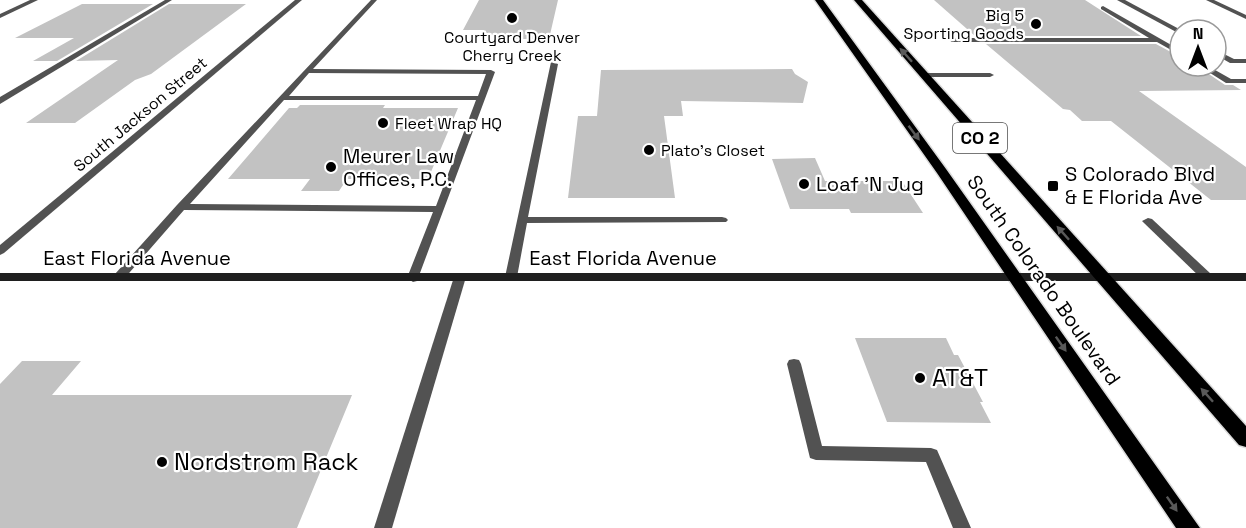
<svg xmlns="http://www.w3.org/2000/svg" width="1246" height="528" font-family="'Space Grotesk',sans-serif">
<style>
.building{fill:#c2c2c2}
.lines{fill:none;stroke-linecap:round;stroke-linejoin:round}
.primary-casing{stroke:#dbdbdb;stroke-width:3}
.lane{fill:#525252;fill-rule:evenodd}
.street{fill:#525252;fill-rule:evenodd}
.secondary{fill:#1f1f1f;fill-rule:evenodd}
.primary{fill:#000;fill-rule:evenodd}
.oneway{fill:#595959}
.poi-dot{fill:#000;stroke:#fff;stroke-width:2}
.labels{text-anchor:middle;stroke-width:4.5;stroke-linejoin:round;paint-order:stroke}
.far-poi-label{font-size:16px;fill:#000;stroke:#fff;text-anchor:start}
.far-street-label{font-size:16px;fill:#000;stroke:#fff}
.shield{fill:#fff;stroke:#4c4c4c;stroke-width:1.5}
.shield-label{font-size:18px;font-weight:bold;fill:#000}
.poi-label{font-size:20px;fill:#000;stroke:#fff;text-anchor:start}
.street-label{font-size:20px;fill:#000;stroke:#fff}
.near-poi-label{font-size:24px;fill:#000;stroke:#fff;text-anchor:start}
</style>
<rect width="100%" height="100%" fill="#fff"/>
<g class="building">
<path d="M479,0h79l-9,39h-53l1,-4h-15l2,-5h-21z"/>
<path d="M934,0h151l56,36h-166z"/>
<path d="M82,4h71l-96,57h-24l41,-23h-59z"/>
<path d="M169,4h77l-95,70 -16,6 -60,43h-49l92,-63 -42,1z"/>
<path d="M986,44h170l24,13v9h17l28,19h8l8,5 -102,1 107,76v33h-35l-100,-79h-29l-12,-11 -7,-1z"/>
<path d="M792,69l3,5 13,8 -5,21 -122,-2 2,15h-19l11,82h-107l10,-82h19l4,-46z"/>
<path d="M300,105h85l-2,3h75l-30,71h-81l-8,12h-38l9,-12h-82l61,-71h8z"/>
<path d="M815,158l10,23h77l21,32h-72l-2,-4h-59l-18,-50z"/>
<path d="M855,338h91l8,17h4l25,47h-3l11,21 -104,-1z"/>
<path d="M22,361h59l-29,34h300l-55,133h-297v-144z"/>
</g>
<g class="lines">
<defs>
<g id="primary">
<path d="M815,0h8l123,169 254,359h-24l-239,-355z"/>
<path d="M854,0h8l384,426v21l-7,-2z"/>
</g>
</defs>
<use href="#primary" class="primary-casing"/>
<g class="lane">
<path d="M165,0h7l-172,104v-7z"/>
<path d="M371,0h6l-64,69 178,1 4,2 -78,209 -4,1 -6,-4 26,-66 -249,-2 -61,70h-8l-2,-3 2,-3 62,-69zM309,73l177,1 -8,22h-189zM284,100h192l-40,106 -246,-2z"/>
<path d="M1117,0h8l56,30 -1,4z"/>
<path d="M1206,0h8l32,15v4z"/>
<path d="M1103,6l77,44v5l-23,-13h-205l-3,-2 3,-2h197l-48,-29v-2z"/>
<path d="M1216,50l18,9h12v4h-16l-14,-8z"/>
<path d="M551,62l7,2 -30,153h194l4,1 2,2 -2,2 -199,1 -10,54 -2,3h-8l-2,-3z"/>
<path d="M1199,66h9l23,13h15v4h-20z"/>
<path d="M921,73h69l4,2 -4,2h-69z"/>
<path d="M1148,218l4,1 59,55 2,3 -2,3h-8l-59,-57 -2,-2z"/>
<path d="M460,273l6,4 -74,251h-18l80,-251z"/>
<path d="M794,359l5,1 2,4 21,82 109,2 6,2 34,78h-18l-27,-66 -110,-2 -6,-2 -23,-94 2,-4z"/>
</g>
<g class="street">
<path d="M30,0h8l-38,18v-4z"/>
<path d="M295,0h7l-298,253 -4,2v-10z"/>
</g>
<rect class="secondary" x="0" y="273" width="1246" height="8"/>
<use href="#primary" class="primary"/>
</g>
<defs><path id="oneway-solid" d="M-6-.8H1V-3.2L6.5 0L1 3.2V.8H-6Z" transform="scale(1.5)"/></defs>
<g class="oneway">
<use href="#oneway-solid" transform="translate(906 55) rotate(-132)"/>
<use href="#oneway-solid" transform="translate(914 133) rotate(53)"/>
<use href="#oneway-solid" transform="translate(1063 233) rotate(-132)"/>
<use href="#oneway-solid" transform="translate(1061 344) rotate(55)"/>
<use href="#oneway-solid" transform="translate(1207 395) rotate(-132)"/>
<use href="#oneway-solid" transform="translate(1172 504) rotate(55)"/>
</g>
<g class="poi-dot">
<circle cx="512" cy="18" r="6"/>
<circle cx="1036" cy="24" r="6"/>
<circle cx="383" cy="123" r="6"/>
<circle cx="649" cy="150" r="6"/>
<circle cx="331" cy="167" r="6"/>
<circle cx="804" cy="184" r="6"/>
<rect x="1047" y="180" width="12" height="12" rx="3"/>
<circle cx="920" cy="378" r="6"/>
<circle cx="162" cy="462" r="6"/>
</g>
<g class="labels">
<g class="far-poi-label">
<text x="1024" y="21" text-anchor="end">Big 5<tspan x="1024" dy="18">Sporting Goods</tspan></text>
<text x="512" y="43" text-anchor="middle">Courtyard Denver<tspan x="512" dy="18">Cherry Creek</tspan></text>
<text x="395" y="129">Fleet Wrap HQ</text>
<text x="661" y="156">Plato's Closet</text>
</g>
<g class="far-street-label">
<text transform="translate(140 114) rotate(-40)" y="6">South Jackson Street</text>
</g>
<rect class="shield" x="953" y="123" width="54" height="30" rx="4.5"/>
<g class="shield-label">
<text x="980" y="144">CO 2</text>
</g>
<g class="poi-label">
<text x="343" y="163">Meurer Law<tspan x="343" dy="23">Offices, P.C.</tspan></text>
<text x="1065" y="181">S Colorado Blvd<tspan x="1065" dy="23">&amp; E Florida Ave</tspan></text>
<text x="816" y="191">Loaf 'N Jug</text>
</g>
<g class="street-label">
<text x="137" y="265">East Florida Avenue</text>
<text x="623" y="265">East Florida Avenue</text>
<text transform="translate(1044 280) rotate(55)" y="7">South Colorado Boulevard</text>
</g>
<g class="near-poi-label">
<text x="932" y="386">AT&amp;T</text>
<text x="174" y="470">Nordstrom Rack</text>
</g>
</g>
<g transform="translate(1198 48)"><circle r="28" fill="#ffffff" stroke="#999999" stroke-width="1.5"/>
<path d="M0-4.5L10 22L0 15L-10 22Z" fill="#000000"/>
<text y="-9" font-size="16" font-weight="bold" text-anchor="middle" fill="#000000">N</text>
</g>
</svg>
